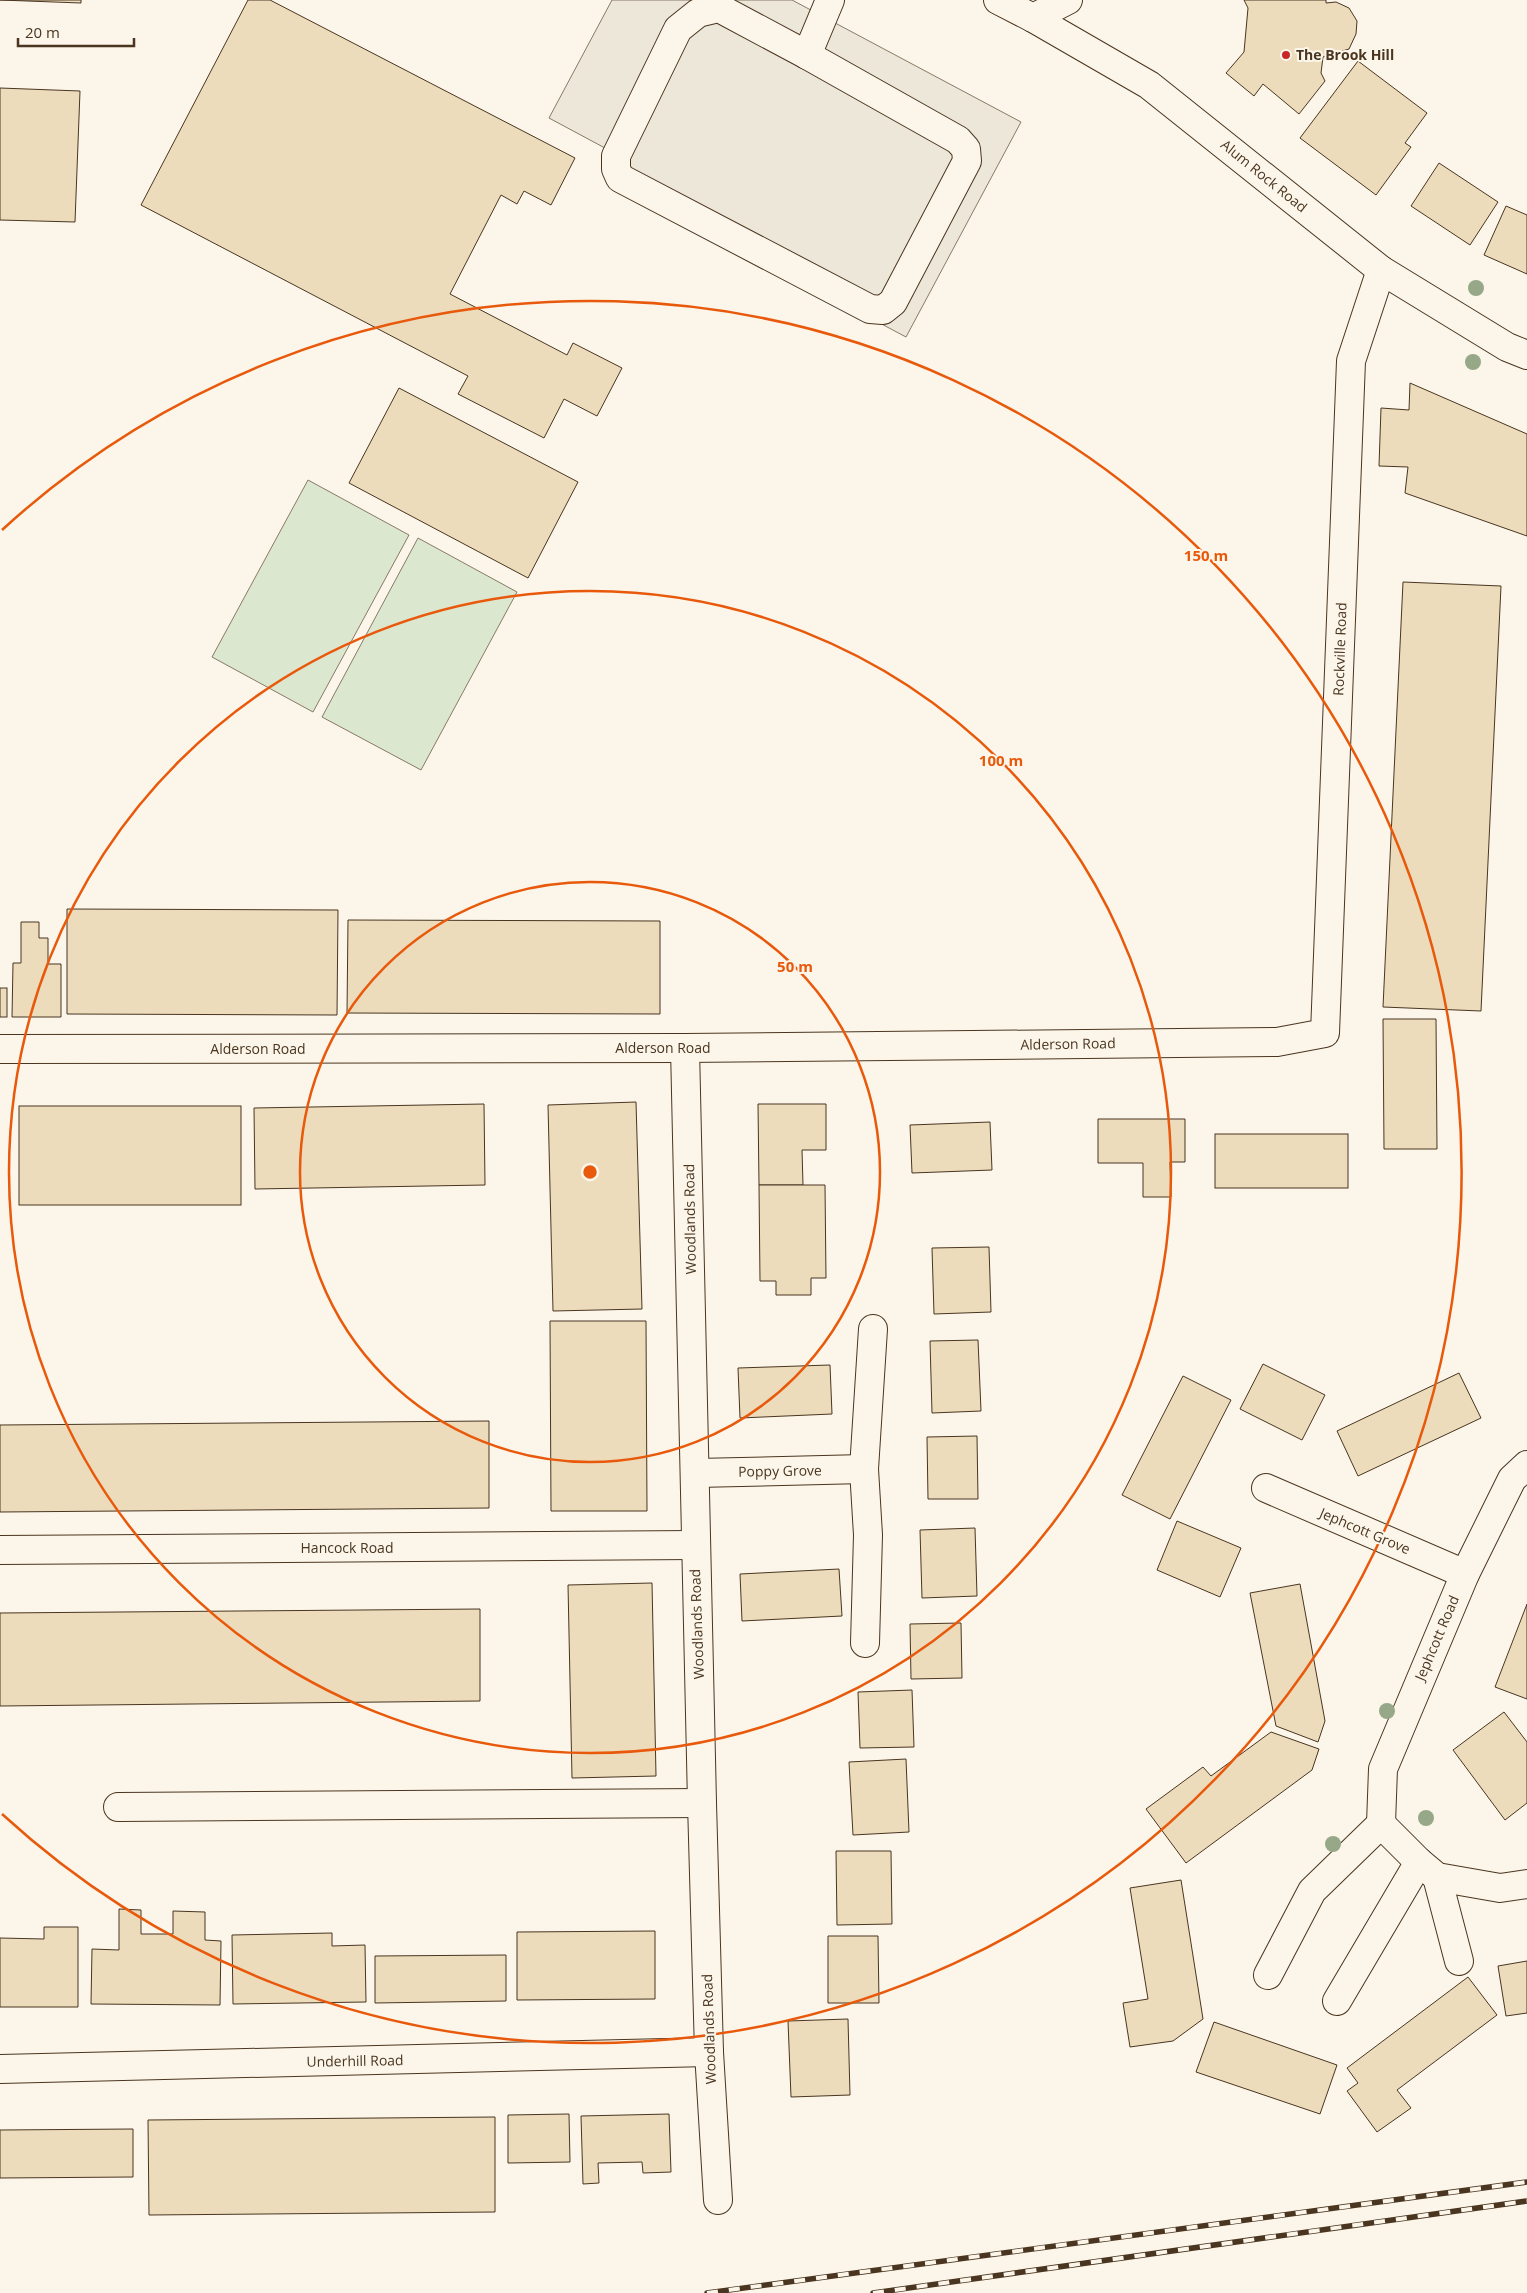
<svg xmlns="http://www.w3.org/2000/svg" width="1527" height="2293" font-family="'Open Sans',sans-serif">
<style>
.green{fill:#dce7d0;stroke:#887966}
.parking{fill:#ede7d9;stroke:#887966}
.building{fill:#ecdcbc;stroke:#4a3520}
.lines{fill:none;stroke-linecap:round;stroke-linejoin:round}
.minor-casing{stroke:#4a3520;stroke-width:30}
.minor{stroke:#fbf6e9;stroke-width:28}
.rail-casing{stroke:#4a3520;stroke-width:5.5}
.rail{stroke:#fbf6e9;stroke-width:4;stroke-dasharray:11;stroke-linecap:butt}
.tree{fill:#96a887}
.ring{fill:none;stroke:#e8590c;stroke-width:2.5}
.poi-dot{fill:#c62828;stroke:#fbf6e9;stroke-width:2}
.labels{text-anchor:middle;stroke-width:4;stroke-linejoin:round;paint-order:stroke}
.poi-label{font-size:14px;font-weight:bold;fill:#4a3520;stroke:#fbf6e9;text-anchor:start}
.street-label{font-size:14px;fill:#4a3520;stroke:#fbf6e9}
.centre{fill:#e8590c;stroke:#fbf6e9;stroke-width:2.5}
.ring-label{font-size:15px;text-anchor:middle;font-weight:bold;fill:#e8590c;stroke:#fbf6e9;stroke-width:4;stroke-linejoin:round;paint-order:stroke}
</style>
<rect width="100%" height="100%" fill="#fbf6e9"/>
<g class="green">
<path d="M308,480l101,55 -96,177 -101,-55z"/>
<path d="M418,538l99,54 -96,178 -99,-53z"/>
</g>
<path class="parking" d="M612,0h180l229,122 -115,215 -299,-159 11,-23 -69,-37z"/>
<g class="building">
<path d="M0,0h81v3z"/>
<path d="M248,0h22l305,158 -24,47 -27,-14 -7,13 -16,-9 -51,99 117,61 6,-12 49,25 -25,48 -33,-17 -20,39 -86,-44 10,-18 -327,-171z"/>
<path d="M1244,0h82v3l10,-1 13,6 8,13 -1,13 -7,15 -26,8 -2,16 4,8 -26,33 -36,-30 -9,12 -28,-23 18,-21 4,-44z"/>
<path d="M1358,61l69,52 -22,30 6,4 -35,48 -76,-57z"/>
<path d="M0,88l80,3 -5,131 -75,-2z"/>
<path d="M1439,163l59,39 -28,43 -59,-39z"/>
<path d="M1506,206l21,9v59l-43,-19z"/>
<path d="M1410,383l117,51v102l-122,-43 3,-26 -29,-1 2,-58 28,2z"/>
<path d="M399,388l179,94 -50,96 -179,-95z"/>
<path d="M1403,582l98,4 -20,425 -98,-4z"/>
<path d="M67,909l271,1 -1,105 -270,-1z"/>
<path d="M348,920l312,1v93l-313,-1z"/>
<path d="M21,922h18v16h9v26h13v53h-49l1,-54h8z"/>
<rect x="0" y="988" width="7" height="29"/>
<path d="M1383,1019h53l1,130h-53z"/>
<path d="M636,1102l6,207 -89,2 -5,-206z"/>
<path d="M484,1104l1,81 -230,4 -1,-81z"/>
<path d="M758,1104h68v46h-24l1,35h-44z"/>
<rect x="19" y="1106" width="222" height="99"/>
<path d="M1098,1119h87v43h-15l1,35h-28v-34h-45z"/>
<path d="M990,1122l2,48 -80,3 -2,-48z"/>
<rect x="1215" y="1134" width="133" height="54"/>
<path d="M759,1185h66l1,93h-15v17h-35v-14h-16z"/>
<path d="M989,1247l2,65 -57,2 -2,-66z"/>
<path d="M550,1321h96l1,190h-96z"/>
<path d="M978,1340l3,71 -49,2 -2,-72z"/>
<path d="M1263,1364l62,31 -23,45 -62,-31z"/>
<path d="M830,1365l2,49 -92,4 -2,-50z"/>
<path d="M1459,1373l22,45 -123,58 -21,-45z"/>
<path d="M1183,1376l48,24 -61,119 -48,-24z"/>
<path d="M489,1421v87l-489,4v-87z"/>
<path d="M977,1436l1,63h-50l-1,-62z"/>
<path d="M1177,1521l64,27 -21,49 -63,-27z"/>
<path d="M975,1528l2,68 -55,2 -2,-68z"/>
<path d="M839,1569l3,47 -100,5 -2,-47z"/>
<path d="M652,1583l4,193 -84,2 -4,-193z"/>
<path d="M1300,1584l25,137 -7,21 -42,-16 -26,-133z"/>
<path d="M1527,1604v95l-32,-12z"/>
<path d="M480,1609v92l-480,5v-93z"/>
<path d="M961,1623l1,55 -51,1 -1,-55z"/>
<path d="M912,1690l2,57 -54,1 -2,-56z"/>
<path d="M1504,1712l23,30v61l-22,17 -52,-70z"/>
<path d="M1271,1732l48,17 -7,21 -126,93 -40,-54 57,-42 8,9z"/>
<path d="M906,1759l3,73 -56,3 -4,-73z"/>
<path d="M836,1851h55l1,73 -55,1z"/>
<path d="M1181,1880l22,139 -30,22 -43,6 -7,-44 25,-4 -18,-111z"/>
<path d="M119,1909l22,1v24h32v-23l32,1v28l16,1 -1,64 -129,-1 1,-55 27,1z"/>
<path d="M44,1927h34v80h-78v-69l44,1z"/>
<path d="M655,1931v68l-138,1v-68z"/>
<path d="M332,1933v13l33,-1 1,57 -133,2 -1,-69z"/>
<path d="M828,1936h50l1,67h-51z"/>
<path d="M506,1955v46l-131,2v-47z"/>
<path d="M1527,1961v52l-21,3 -8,-50z"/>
<path d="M1468,1977l29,38 -100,75 14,18 -34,24 -30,-41 11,-8 -11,-15z"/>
<path d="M848,2019l2,76 -59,2 -3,-76z"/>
<path d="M1214,2022l123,43 -17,49 -124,-42z"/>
<path d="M569,2114l1,48 -62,1v-48z"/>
<path d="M669,2114l2,58 -28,1 -1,-11 -44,1 1,20 -16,1 -2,-68z"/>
<path d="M495,2117v95l-346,3 -1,-95z"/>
<path d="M133,2129v48l-133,1v-48z"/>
</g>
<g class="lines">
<defs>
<g id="minor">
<path d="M998,0l35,18 116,67 232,185 126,77 20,8"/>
<path d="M719,8l88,47 151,85 8,9 1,12 -74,141 -10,8 -13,-1 -250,-131 -4,-9v-13l62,-127 20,-16z"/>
<path d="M1033,18l35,-18"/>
<path d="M807,55l23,-55"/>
<path d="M685,1048l17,755 7,249 9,148"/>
<path d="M0,1049l685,-1 592,-6 48,-9 26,-672 30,-91"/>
<path d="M696,1473l168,-4"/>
<path d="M1266,1488l199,86"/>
<path d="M0,1550l695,-5"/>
<path d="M865,1643l3,-108 -4,-66 9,-140"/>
<path d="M118,1807l584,-4"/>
<path d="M1381,1824l2,-55 82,-195 47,-95 15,-14"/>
<path d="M1381,1824l38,38 18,15 63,11 27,-4"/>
<path d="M1437,1877l22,84"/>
<path d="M1268,1975l44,-84 69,-67"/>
<path d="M1337,2001l82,-139"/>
<path d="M0,2069l709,-17"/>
</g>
</defs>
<use href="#minor" class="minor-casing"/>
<use href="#minor" class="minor"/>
<defs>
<g id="rail">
<path d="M707,2293l820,-111"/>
<path d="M873,2293l654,-92"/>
</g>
</defs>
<use href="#rail" class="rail-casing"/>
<use href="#rail" class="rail"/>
</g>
<g class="tree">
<circle cx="1476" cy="288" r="8"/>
<circle cx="1473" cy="362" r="8"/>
<circle cx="1387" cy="1711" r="8"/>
<circle cx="1426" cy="1818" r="8"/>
<circle cx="1333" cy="1844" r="8"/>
</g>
<g class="ring">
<circle cx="590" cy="1172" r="290"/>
<circle cx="590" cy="1172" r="581"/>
<path d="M2 530A871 871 0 1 1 2 1814"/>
</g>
<circle class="poi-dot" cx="1286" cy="55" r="5"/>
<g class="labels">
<g class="poi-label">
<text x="1296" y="60">The Brook Hill</text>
</g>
<g class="street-label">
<text transform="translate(1264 176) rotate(39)" y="5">Alum Rock Road</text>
<text transform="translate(1340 649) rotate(-88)" y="5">Rockville Road</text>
<text transform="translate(1068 1044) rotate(-1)" y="5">Alderson Road</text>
<text x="663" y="1053">Alderson Road</text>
<text x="258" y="1054">Alderson Road</text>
<text transform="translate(690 1219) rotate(-91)" y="5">Woodlands Road</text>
<text transform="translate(780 1471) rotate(-1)" y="5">Poppy Grove</text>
<text transform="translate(1365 1531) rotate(23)" y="5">Jephcott Grove</text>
<text x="347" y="1553">Hancock Road</text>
<text transform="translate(697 1624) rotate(-92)" y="5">Woodlands Road</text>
<text transform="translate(1437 1638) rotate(-67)" y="5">Jephcott Road</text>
<text transform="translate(709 2029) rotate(-92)" y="5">Woodlands Road</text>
<text transform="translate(355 2061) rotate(-1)" y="5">Underhill Road</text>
</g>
</g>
<circle cx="590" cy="1172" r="8" class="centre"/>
<g class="ring-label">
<text x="1206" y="561">150 m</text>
<text x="1001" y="766">100 m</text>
<text x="795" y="972">50 m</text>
</g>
<path d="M18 38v8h116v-8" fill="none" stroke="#4a3520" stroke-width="2.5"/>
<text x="25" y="38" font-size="15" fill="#4a3520" stroke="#fbf6e9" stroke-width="4" paint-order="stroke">20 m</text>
</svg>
